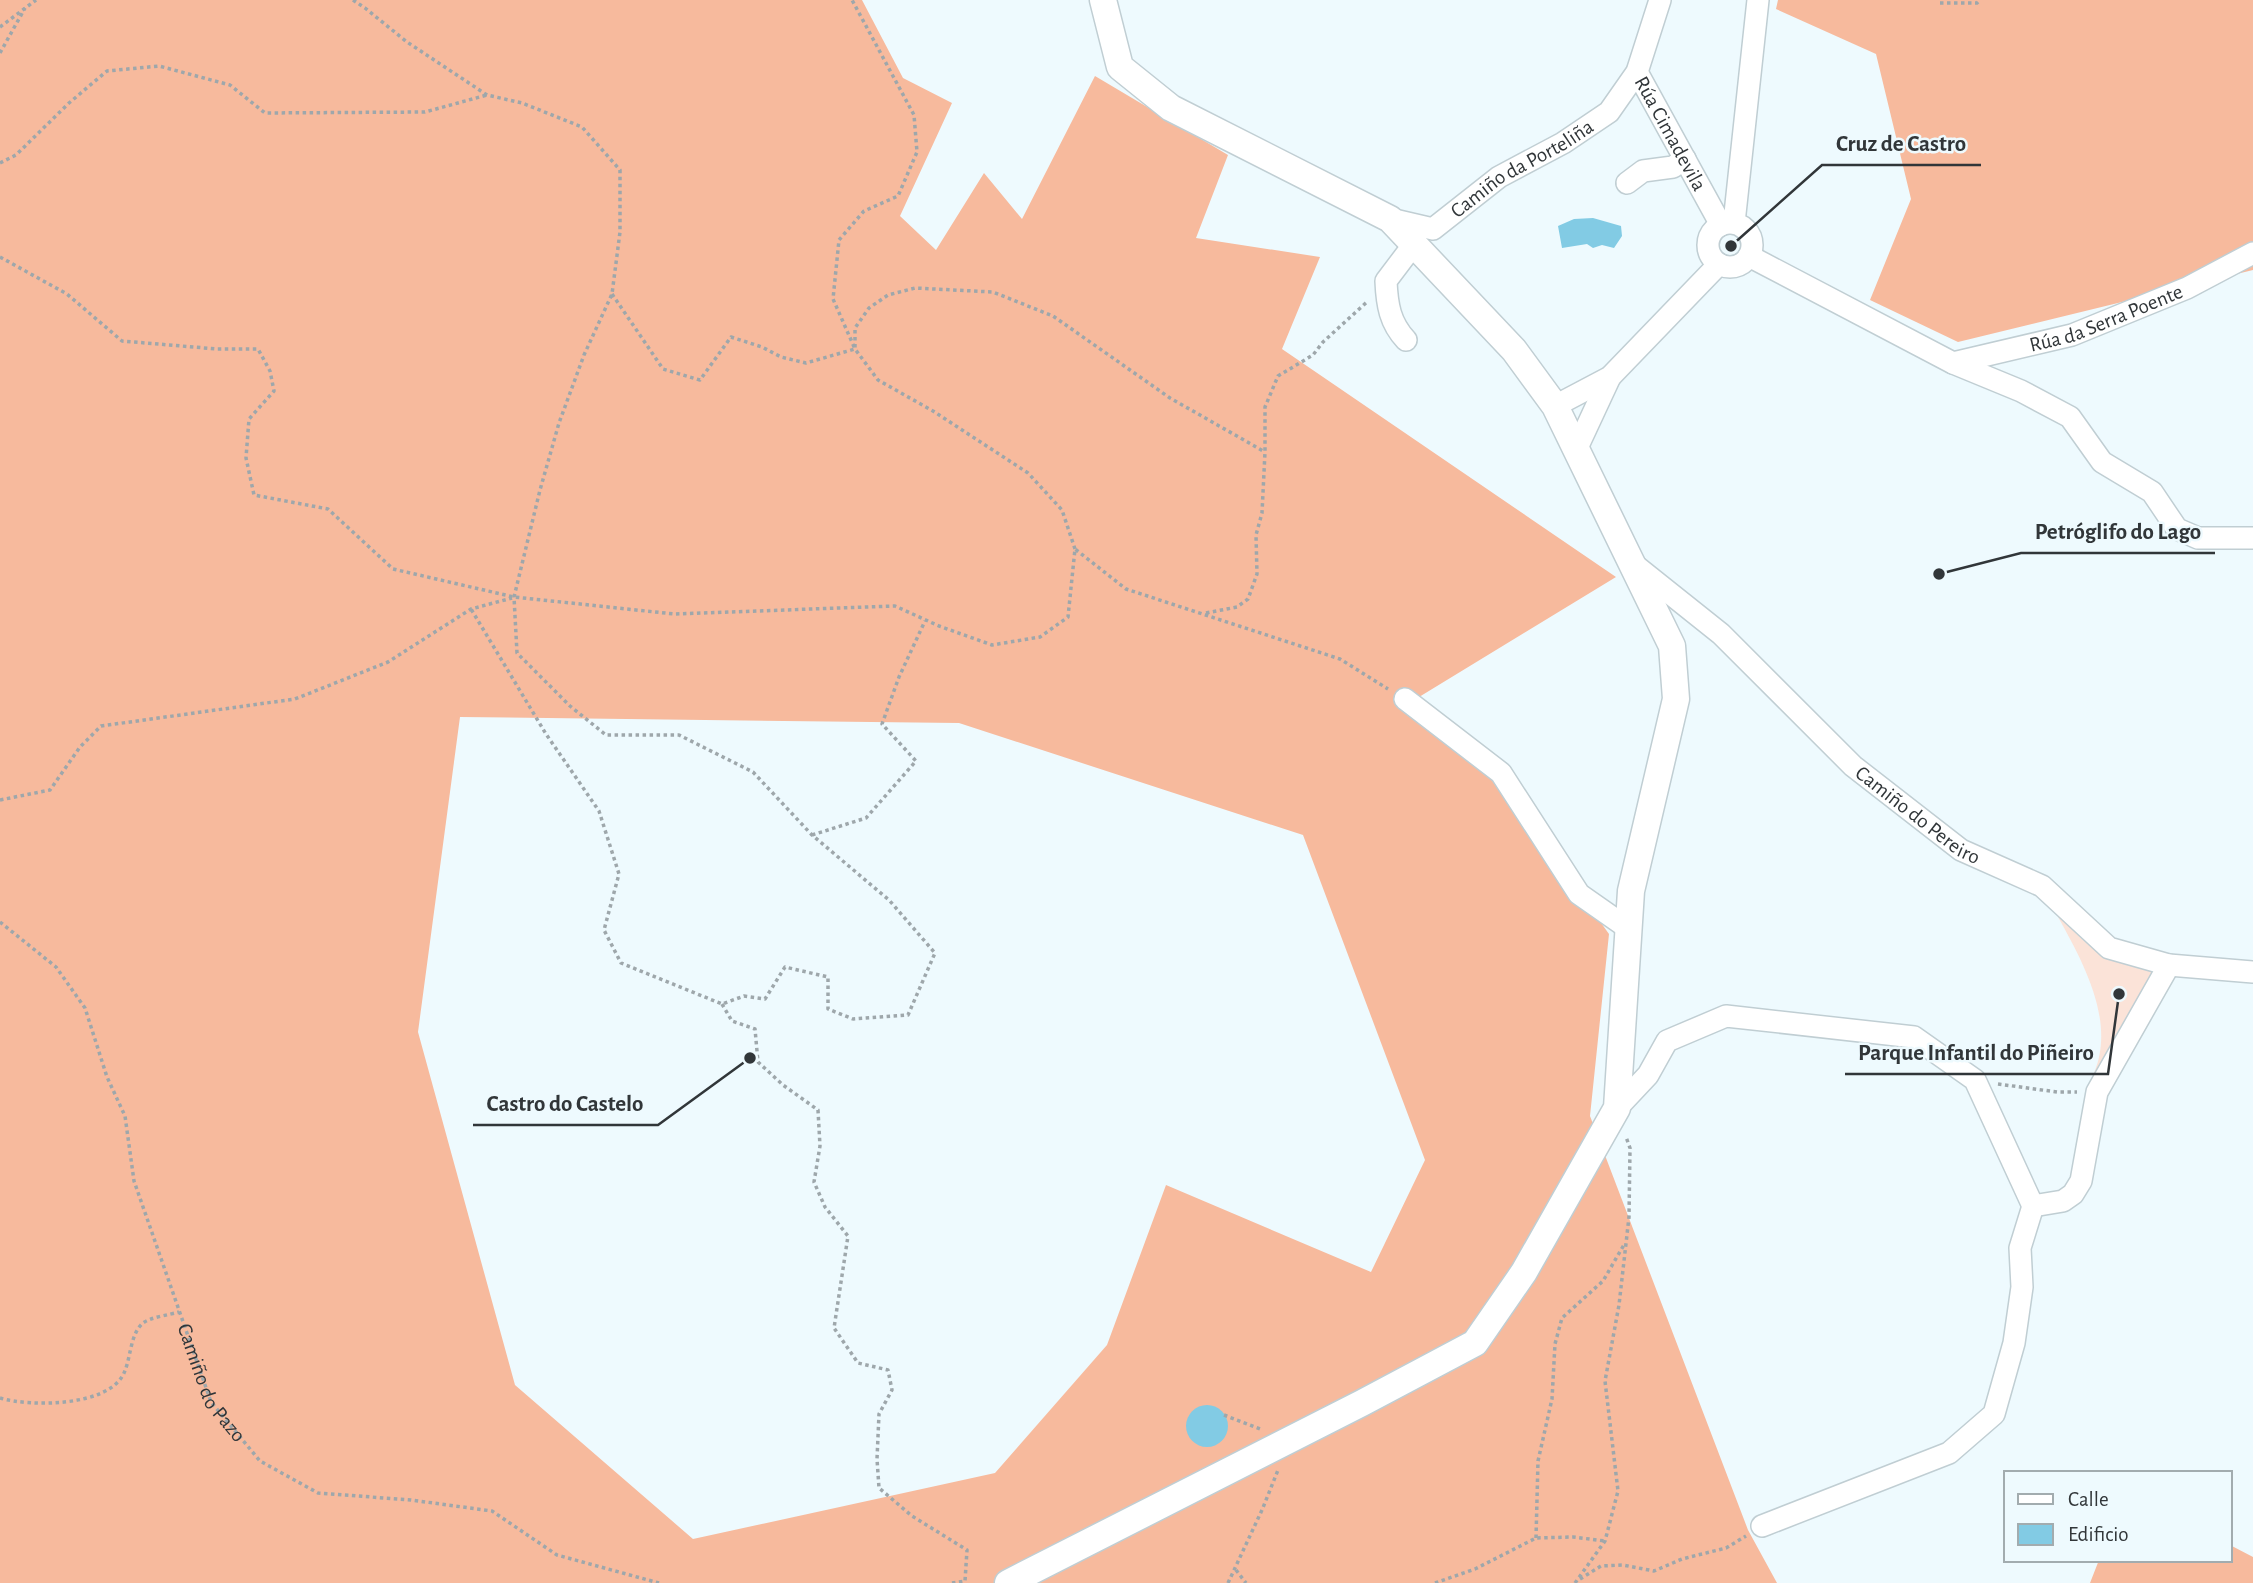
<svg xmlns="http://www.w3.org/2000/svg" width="2253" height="1583" font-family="'Alegreya Sans',sans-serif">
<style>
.green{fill:#fbe3d8}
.forest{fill:#f7ba9d;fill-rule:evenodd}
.building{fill:#82cbe4}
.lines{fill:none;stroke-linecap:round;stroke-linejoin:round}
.minor-casing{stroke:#c0ced3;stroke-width:24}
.tertiary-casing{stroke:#c0ced3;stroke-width:29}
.path{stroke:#9ea7ab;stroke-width:3.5;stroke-dasharray:3.5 3.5;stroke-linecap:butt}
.minor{stroke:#fff;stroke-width:21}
.tertiary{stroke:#fff;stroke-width:26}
.labels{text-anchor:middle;stroke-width:5;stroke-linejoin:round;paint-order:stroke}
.street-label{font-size:21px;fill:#313639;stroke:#eefafe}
.leader{fill:none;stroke:#313639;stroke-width:2.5}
.callout-dot{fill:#313639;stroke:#eefafe;stroke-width:2.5}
.callout-label{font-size:23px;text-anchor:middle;font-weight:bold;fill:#313639;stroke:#eefafe;stroke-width:5;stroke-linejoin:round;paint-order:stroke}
</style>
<rect width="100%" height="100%" fill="#eefafe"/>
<path class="green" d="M2061,915c12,15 23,29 41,38 18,8 42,6 54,24l-56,94 -6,2c22,-52 -11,-111 -36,-156z"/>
<g class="forest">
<path d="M0,0h862l41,78 49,25 -52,113 36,34 48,-77 38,46 73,-143 133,79 -32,83 124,19 -38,92 334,228 -215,131 93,66 115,160 -19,182 158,414 29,53h-1777zM460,717l499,6 344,112 122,325 -54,112 -205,-87 -59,160 -112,128 -302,66 -178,-154 -97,-353z"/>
<path d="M1778,0h475v270l-295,72 -88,-42 41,-101 -35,-145 -100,-45z"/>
<path d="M2230,1545l23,12v26h-163l9,-23h131z"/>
</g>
<g class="building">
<path d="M1593,218l28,8 1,10 -8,12 -12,-3 -9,3 -6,-4 -25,4 -4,-22 16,-7z"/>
<circle cx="1207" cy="1426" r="21"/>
</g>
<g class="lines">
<defs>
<g id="minor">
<path id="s2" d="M1637,72l84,153"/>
<path d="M1627,183l16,-12 30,-4 12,-8"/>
<path id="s3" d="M1390,219l43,10 66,-52 64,-34 46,-31 28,-40 23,-72"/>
<path d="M1734,223l24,-223"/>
<circle cx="1730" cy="245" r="22"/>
<path id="s4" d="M1749,256l204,107 119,-28 115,-47 66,-35"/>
<path d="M1406,340c-16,-17 -19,-35 -20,-59l28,-37"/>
<path d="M1953,363l68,28 49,26 32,45 50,30 25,37 21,9h55"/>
<path d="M1555,406l55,-29 109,-113"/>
<path d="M1576,450l34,-73"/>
<path id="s5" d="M1632,563l89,71 132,132 108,84 81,36 67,62 60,17 84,7"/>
<path d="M1405,699l96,74 78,121 50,35"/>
<path d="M1617,1108l31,-33 19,-34 59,-25 188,21 61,43 58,126 30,-5 10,-7 8,-13 16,-89 72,-127"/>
<path d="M1762,1526l187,-73 45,-39 20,-71 8,-56 -2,-39 13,-42"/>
</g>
<path id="tertiary" d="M1008,1583l354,-180 113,-60 49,-71 93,-164 14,-217 45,-192 -4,-53 -117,-240 -41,-56 -124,-131 -219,-111 -51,-41 -17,-67"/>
</defs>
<use href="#minor" class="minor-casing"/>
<use href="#tertiary" class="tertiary-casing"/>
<g class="path">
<path d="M353,0l12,8 42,34 80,53 35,8 60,24 38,43v62l-8,62 -28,61 -25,68 -19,67 -26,107 3,56 53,53 36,29h73l74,37 59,63 77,65 46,53 -27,62 -55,4 -25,-10v-32l-43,-10 -20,32 -21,-3 -22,8 -101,-41 -17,-33 15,-56 -20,-63 -53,-77 -75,-125"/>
<path d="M1940,3h37l3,-3"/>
<path d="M0,27l36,-27"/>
<path d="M0,53l25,-45"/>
<path d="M0,163l16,-8 53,-52 38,-32 52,-5 71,19 35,28 160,-1 62,-17"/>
<path d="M0,257l67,37 55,47 95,8h41l12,22 4,20 -25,28 -3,39 8,37 74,14 65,60 121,28 160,17 221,-8 44,20 53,19 48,-8 28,-20 7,-68 51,40 214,70 48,30"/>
<path d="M612,294l51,75 37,11 31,-43 31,10 19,10 25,6 49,-14 -22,-50 6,-59 25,-29 34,-15 19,-44 -3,-37 -62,-115"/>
<path d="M1075,549l-13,-39 -34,-37 -95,-62 -55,-31 -23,-31v-21l14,-20 19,-13 27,-7 78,4 60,24 117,82 95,54"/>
<path d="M1206,613l31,-6 11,-8 9,-25 -1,-39 6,-22 3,-61v-45l13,-31 35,-21 10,-13 45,-41"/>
<path d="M0,800l50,-10 30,-43 21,-21 194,-27 93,-37 83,-53 41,-11"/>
<path d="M812,835l54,-17 50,-57 -34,-37 17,-47 26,-56"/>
<path id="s1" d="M0,922l56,45 29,41 22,69 18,39 9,65 77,221 49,59 58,32 93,7 81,11 65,44 102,28"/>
<path d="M722,1004l10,17 23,8 3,33 25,23 35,25 2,36 -6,36 11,25 23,29 -14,92 24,35 30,7 4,20 -13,24 -2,45 2,29 33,28 55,34 -2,31"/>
<path d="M1998,1084l59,8h20"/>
<path d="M0,1398c30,9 109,9 124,-25 7,-15 6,-39 19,-50 8,-6 26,-8 36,-11"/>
<path d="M1224,1415l39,15"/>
<path d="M1536,1538l2,-77 14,-62 3,-55 7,-26 41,-37 22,-38"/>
<path d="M1236,1570l10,13"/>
<path d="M1580,1579l21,-13 22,-1 31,6 28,-12 44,-11 20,-12"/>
<path d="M952,1583l13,-2"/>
<path d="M1228,1583l34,-73 16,-40"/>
<path d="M1435,1583l40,-14 61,-31 37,-1 32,4"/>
<path d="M1575,1583l30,-42 13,-50 -13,-110 14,-76 10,-88 1,-69 -4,-11"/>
</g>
<use href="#minor" class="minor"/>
<use href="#tertiary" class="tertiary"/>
</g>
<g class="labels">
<g class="street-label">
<text dy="7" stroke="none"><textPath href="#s2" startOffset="70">Rúa Cimadevila</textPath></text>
<text dy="7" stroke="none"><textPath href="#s3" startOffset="152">Camiño da Porteliña</textPath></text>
<text dy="7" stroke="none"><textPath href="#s4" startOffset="390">Rúa da Serra Poente</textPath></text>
<text dy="7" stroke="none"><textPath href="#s5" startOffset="382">Camiño do Pereiro</textPath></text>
<text dy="7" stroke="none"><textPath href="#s1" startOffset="520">Camiño do Pazo</textPath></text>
</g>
</g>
<path class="leader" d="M1731 246L1822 165H1981M1939 574L2021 553H2215M2119 994L2108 1074H1845M750 1058L658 1125H473"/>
<g class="callout-dot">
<circle cx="1731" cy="246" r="7"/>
<circle cx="1939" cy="574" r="7"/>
<circle cx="2119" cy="994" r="7"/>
<circle cx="750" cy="1058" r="7"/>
</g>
<g class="callout-label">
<text x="1901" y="151">Cruz de Castro</text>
<text x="2118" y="539">Petróglifo do Lago</text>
<text x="1976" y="1060">Parque Infantil do Piñeiro</text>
<text x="565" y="1111">Castro do Castelo</text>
</g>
<rect x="2004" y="1471" width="228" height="91" fill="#eefafe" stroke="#a2acaf" stroke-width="2"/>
<rect x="2018" y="1494" width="35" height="10" fill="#ffffff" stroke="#a2acaf" stroke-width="2"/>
<text x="2068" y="1506" font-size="21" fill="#313639">Calle</text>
<rect x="2018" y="1524" width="35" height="21" fill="#82cbe4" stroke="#a2acaf" stroke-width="2"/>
<text x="2068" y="1541" font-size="21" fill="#313639">Edificio</text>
</svg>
